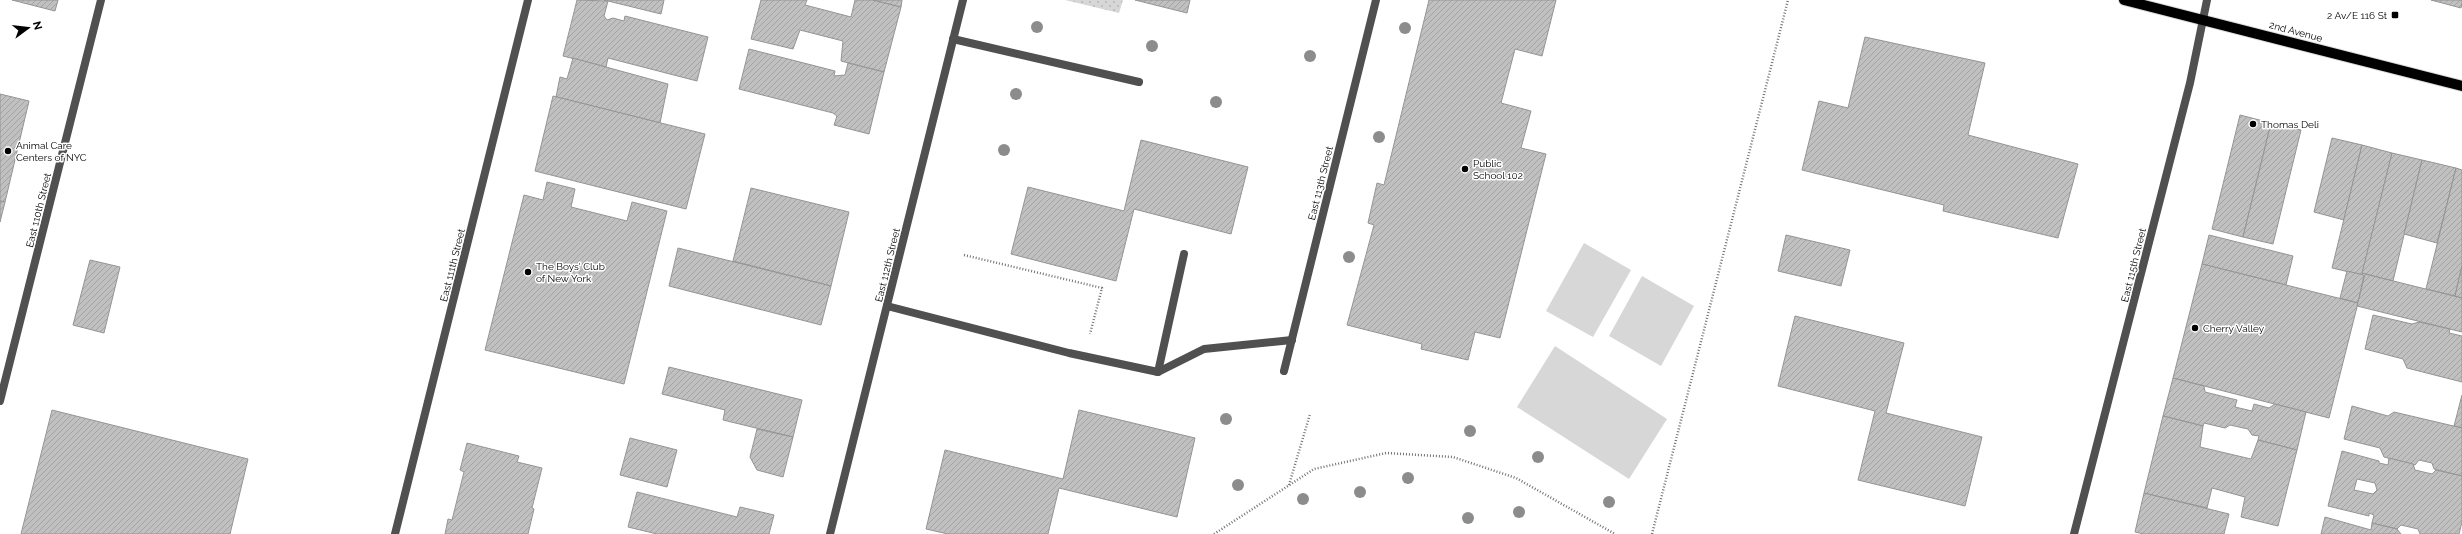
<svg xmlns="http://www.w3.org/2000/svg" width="2462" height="534" font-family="Raleway,sans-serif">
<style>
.grass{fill:url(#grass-dots)}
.pitch{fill:#d7d7d7}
.building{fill:url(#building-hatch);stroke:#949494;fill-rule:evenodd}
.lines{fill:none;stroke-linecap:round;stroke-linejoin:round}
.primary-casing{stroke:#dbdbdb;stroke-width:12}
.path{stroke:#727272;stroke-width:2.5;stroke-dasharray:1 2;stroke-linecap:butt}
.lane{stroke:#505050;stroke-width:8}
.street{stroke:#505050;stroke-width:8}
.primary{stroke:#000;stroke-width:10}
.tree{fill:#8c8c8c}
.poi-dot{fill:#000;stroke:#fff;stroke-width:1.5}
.labels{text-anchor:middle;stroke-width:3;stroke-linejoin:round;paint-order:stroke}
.poi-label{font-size:10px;fill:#000;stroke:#fff;text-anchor:start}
.street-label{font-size:10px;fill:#000;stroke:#fff}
</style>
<defs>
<pattern id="grass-dots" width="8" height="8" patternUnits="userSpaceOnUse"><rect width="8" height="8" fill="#d7d7d7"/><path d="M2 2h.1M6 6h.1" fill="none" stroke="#b7b7b7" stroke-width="1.8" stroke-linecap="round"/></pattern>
<pattern id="building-hatch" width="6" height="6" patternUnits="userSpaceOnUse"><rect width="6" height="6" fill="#c0c0c0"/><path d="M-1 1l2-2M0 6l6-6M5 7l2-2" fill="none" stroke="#a3a3a3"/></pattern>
</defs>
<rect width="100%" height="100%" fill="#fff"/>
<path class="grass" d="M1065,0h58l-4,13z"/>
<g class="pitch">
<path d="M1584,243l47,27 -38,67 -47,-26z"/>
<path d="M1642,276l52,30 -33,60 -52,-30z"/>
<path d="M1555,346l112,73 -38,60 -112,-72z"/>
</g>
<g class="building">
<path d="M12,0h46l-3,11z"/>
<path d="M577,0l31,1 -4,15 3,4 6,-2 11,3 1,-5 83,21 -11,44 -89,-23 -2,9 -43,-11z"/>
<path d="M604,0h60l-3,14z"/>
<path d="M761,0h46l-2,5 46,12 4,-17h18l28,7 -17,65 -43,-11 2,-20 -43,-11 -7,19 -42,-10z"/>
<path d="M873,0h29l-1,7z"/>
<path d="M1135,0h55l-3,13z"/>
<path d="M1429,0h127l-14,56 -27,-7 -14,54 30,8 -10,37 25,6 -46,184 -25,-6 -7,28 -47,-11 1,-5 -75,-19 27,-100 -6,-2 9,-40 7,2z"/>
<path d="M2431,0h31v3l-1,5z"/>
<path d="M1865,37l120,26 -17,72 110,29 -20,74 -115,-27 1,-6 -142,-35 17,-69 29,7z"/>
<path d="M749,49l86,22 -1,5 11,-1 3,-12 36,9 -15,62 -35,-9 3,-9 -4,-3 -94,-24z"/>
<path d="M573,58l95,26 -8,39 -104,-26 4,-20 7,2z"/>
<path d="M0,94l29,7 -24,101 -5,-1z"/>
<path d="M553,96l152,38 -19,75 -151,-38z"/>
<path d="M2240,115l31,8 -28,114 -31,-8z"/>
<path d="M2271,123l30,7 -28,114 -30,-7z"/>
<path d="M2332,138l30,7 -18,75 -30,-8z"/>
<path d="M1141,140l107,27 -17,67 -97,-25 -18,72 -105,-27 17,-67 96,24z"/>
<path d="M2362,145l30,8 -30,122 -30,-7z"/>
<path d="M2392,153l30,7 -29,121 -31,-8z"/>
<path d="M2422,160l34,8 -19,75 -33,-9z"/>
<path d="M2456,168l6,2v96l-7,30 -29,-7z"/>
<path d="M547,182l28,7 -4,18 56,14 5,-19 35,9 -43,173 -139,-34 39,-155 19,5z"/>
<path d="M751,188l98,24 -18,74 -98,-25z"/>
<path d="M0,201l5,1 -5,20z"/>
<path d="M1786,235l64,15 -9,36 -63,-15z"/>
<path d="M2209,235l84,21 -7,29 -84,-21z"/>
<path d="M678,248l153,38 -10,39 -152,-39z"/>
<path d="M90,260l30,7 -16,66 -31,-8z"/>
<path d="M2202,264l156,39 -29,115 -156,-40z"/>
<path d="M2462,266v32l-7,-2z"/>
<path d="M2347,271l17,4 -6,28 -18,-5z"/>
<path d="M2365,274l97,24v34l-105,-26z"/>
<path d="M2373,315l39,9 7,-2 31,7 -1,4 13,3v46l-55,-14 -4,-9 -38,-10z"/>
<path d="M1795,316l109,27 -18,70 96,24 -17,69 -107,-26 17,-69 -97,-25z"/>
<path d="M669,367l133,33 -9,37 -70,-17 2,-10 -63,-16z"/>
<path d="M2173,378l31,8 1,6 32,8 -2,7 17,4 2,-7 15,4 6,-4 31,8 -9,38 -39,-10 1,-4 -7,-1 -4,-6 -18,-4 -5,3 -21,-5 -1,3 -40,-10z"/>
<path d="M2462,395v33l-8,-2z"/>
<path d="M2352,406l36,10 6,-4 68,16v48l-28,-7 -2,-6 -13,-3 -4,5 -31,-8 -4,-9 -36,-9z"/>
<path d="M52,410l196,49 -18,75h-209z"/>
<path d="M1079,410l116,28 -18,79 -118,-29 -11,46h-100l-22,-5 19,-79 118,29z"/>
<path d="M2163,416l40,10 -3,21 51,12 7,-19 39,10 -19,76 -37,-9 4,-20 -33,-9 -5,20 -63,-15z"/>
<path d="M757,429l36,8 -10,40 -26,-7 -7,-13z"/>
<path d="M630,438l47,12 -10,37 -47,-12z"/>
<path d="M467,443l52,13 -2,6 25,6 -10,40 2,1 -6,25h-83l3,-15 4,1 12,-48 -4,-2z"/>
<path d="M2342,451l37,10v2l9,2 1,-7 24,6 2,6 17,4 4,-4 26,6v46l-3,12h-39l-2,-5 -17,-4 -4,4 -25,-6 2,-8 -5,-2v3l-41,-10zM2357,479l18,4 2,7 -4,4 -19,-4z"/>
<path d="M637,492l100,25 3,-10 34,8 -5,19h-112l-29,-7z"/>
<path d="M2144,493l85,21 -5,20h-80l-9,-2z"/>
<path d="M2325,517l46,13 1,-7 25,6 4,5h-80z"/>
</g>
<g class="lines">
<defs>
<path id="primary" d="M2124,0l338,86"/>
</defs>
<use href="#primary" class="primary-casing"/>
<g class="path">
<path d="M964,255l138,33 -12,46"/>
<path d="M1289,485l21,-71"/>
<path d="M1214,534l100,-65 72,-16 67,4 63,21 99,56"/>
<path d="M1652,534l136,-534"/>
</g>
<g class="lane">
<path d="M953,39l186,43"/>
<path d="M887,306l182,47 89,19 46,-23 88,-9"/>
<path d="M1158,372l26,-118"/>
</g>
<g class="street">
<path d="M1284,371l92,-371"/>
<path d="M0,401l101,-401"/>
<path d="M395,534l133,-534"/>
<path d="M830,534l133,-534"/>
<path d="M2074,534l116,-451 17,-83"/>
</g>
<use href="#primary" class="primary"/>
</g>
<g class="tree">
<circle cx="1037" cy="27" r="6"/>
<circle cx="1405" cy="28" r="6"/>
<circle cx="1152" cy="46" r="6"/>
<circle cx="1310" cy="56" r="6"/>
<circle cx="1016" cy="94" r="6"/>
<circle cx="1216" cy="102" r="6"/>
<circle cx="1379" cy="137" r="6"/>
<circle cx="1004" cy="150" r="6"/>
<circle cx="1349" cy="257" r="6"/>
<circle cx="1226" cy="419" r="6"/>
<circle cx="1470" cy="431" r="6"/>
<circle cx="1538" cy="457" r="6"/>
<circle cx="1408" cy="478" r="6"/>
<circle cx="1238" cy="485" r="6"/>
<circle cx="1360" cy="492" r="6"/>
<circle cx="1303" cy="499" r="6"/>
<circle cx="1609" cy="502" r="6"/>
<circle cx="1519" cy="512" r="6"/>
<circle cx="1468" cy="518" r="6"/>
</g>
<g class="poi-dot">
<rect x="2391" y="11" width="8" height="8" rx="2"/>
<circle cx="2253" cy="124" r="4"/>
<circle cx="8" cy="151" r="4"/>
<circle cx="1465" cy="169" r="4"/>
<circle cx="528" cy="272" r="4"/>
<circle cx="2195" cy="328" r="4"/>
</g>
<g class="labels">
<g class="poi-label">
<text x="2387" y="19" text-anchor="end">2 Av/E 116 St</text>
<text x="2261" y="128">Thomas Deli</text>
<text x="16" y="149">Animal Care<tspan x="16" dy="12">Centers of NYC</tspan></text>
<text x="1473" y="167">Public<tspan x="1473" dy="12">School 102</tspan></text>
<text x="536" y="270">The Boys' Club<tspan x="536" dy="12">of New York</tspan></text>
<text x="2203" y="332">Cherry Valley</text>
</g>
<g class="street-label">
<text transform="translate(2296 31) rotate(15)" y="4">2nd Avenue</text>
<text transform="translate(1320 183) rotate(-76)" y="4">East 113th Street</text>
<text transform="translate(38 210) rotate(-76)" y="4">East 110th Street</text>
<text transform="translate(452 265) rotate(-76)" y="4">East 111th Street</text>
<text transform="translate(887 265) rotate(-76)" y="4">East 112th Street</text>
<text transform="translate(2133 265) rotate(-76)" y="4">East 115th Street</text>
</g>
</g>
<g transform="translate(28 28) rotate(75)" stroke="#ffffff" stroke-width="3" paint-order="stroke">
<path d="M0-3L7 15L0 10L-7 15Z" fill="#000000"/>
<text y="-6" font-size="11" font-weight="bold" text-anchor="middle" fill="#000000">N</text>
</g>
</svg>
